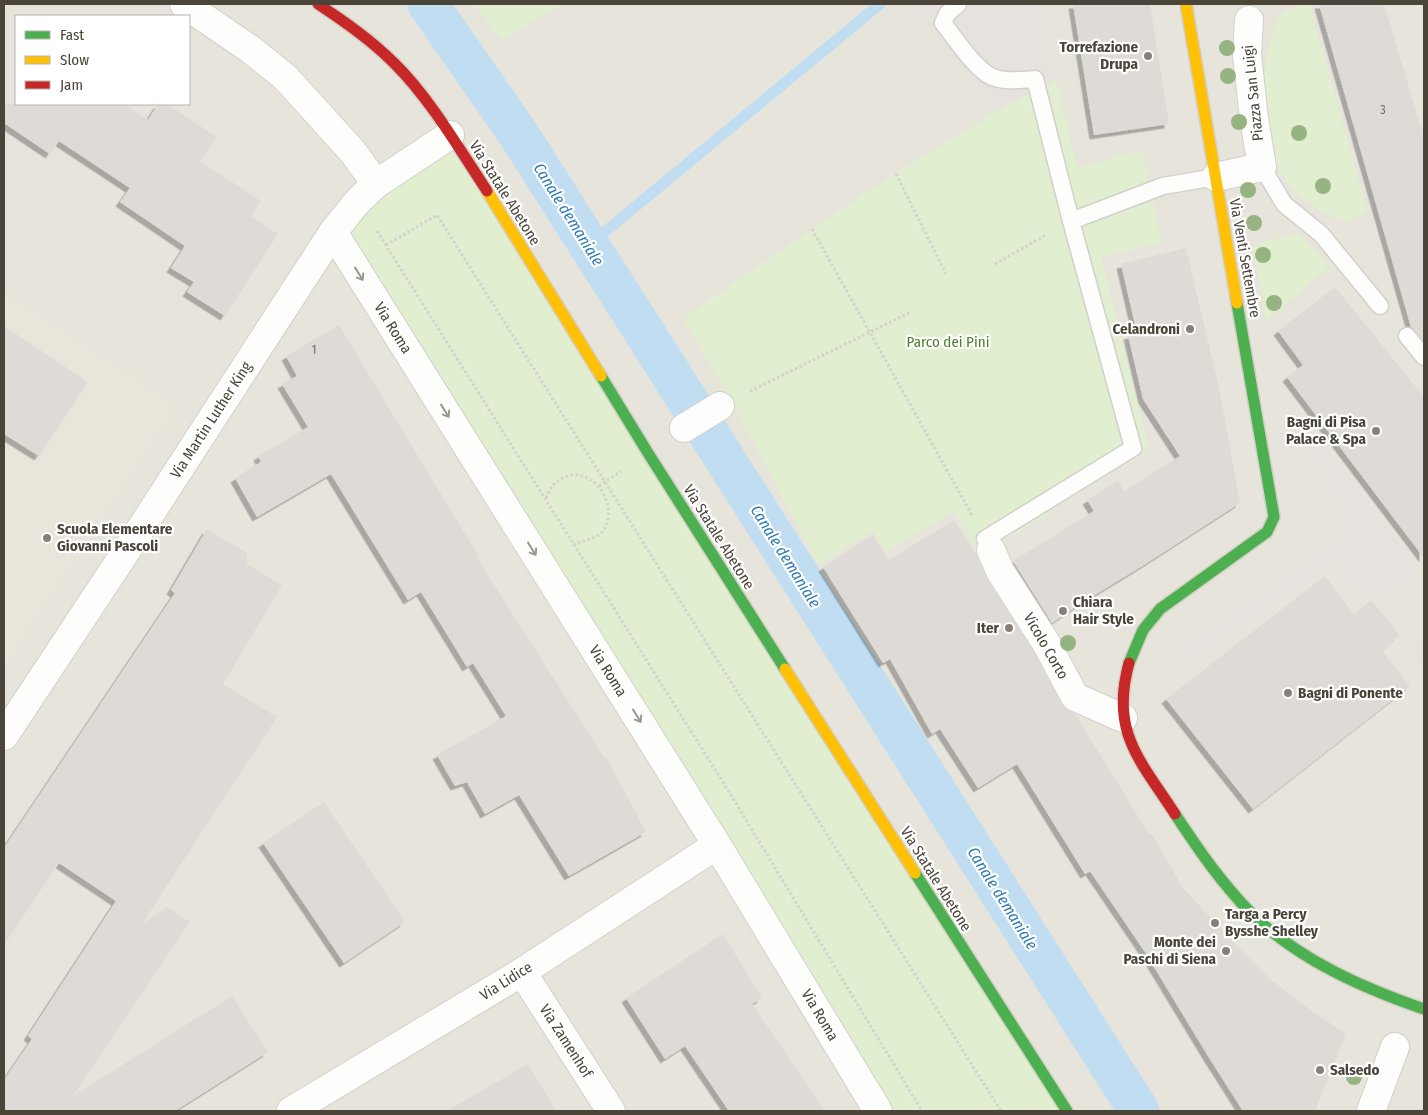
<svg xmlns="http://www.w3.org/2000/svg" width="1428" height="1115" font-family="'Fira Sans Condensed',sans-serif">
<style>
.residential{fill:#e7e4dc;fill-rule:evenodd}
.education{fill:#eae5da}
.green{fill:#e1eecf}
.parking{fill:#e6e3df}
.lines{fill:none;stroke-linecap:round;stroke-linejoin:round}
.stream{stroke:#c0ddf1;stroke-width:11}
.canal{stroke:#c0ddf1;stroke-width:41}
.building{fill:#dedbd6;filter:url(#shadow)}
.lane-casing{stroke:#d2d0cb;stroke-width:19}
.street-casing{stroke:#d2d0cb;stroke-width:30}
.fast-casing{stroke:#d3cfc5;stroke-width:14}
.slow-casing{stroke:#d3cfc5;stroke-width:14}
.jam-casing{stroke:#d3cfc5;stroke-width:14}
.path{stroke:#d3d2cc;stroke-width:3;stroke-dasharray:2.5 2.5;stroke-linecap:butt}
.lane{stroke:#fdfdfc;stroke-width:16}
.street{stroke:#fdfdfc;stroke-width:28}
.fast{stroke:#4caf50;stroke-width:11}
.slow{stroke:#ffc107;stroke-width:11}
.jam{stroke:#c62828;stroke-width:11}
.tree{fill:#96b382}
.oneway{stroke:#9b9791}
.poi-dot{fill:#868178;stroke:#fff;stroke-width:2}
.labels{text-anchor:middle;stroke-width:4.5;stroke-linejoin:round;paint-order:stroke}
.number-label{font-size:12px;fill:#706a61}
.poi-label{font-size:15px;font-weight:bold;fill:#4b4439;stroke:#fff;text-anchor:end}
.street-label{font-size:15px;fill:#4b4439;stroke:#fff}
.park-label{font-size:15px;fill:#4a7f2a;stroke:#fff}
.water-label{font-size:16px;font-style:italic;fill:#2e7ab2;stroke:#fff}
</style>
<defs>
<filter id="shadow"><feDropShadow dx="-4.5" dy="4.5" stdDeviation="0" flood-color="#0004"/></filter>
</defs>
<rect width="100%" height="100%" fill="#f4f2ee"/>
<path class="residential" d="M4,4h1420v1107h-1420zM16,16h173v88h-173z"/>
<path class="education" d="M4,292l173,114 -173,264z"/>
<g class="green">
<path d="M473,4h89l-60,36z"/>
<path d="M1309,4l59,208 -22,10c-21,-10 -47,-21 -60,-41 -24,-34 -27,-102 -15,-141 2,-8 5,-19 10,-25 8,-7 19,-9 28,-11z"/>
<path d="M1056,79l21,89 65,-18 20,93 -61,14 48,192 -168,107 -27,-45 -68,41 -14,-21 -53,34 -88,-165 -48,-82c122,-84 243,-170 373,-239z"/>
<path d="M450,135l617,976h-189l-545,-879z"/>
<path d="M1298,233l32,33 -63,54 -15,-75z"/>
</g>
<g class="parking">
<path d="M909,4h124l23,75 -58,30z"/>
<path d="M1322,440l98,130 -35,26 -6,-7 -16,11 -26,-38 -151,102 -10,-14 172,-117 -39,-85z"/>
<path d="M1424,634v38l-12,-23z"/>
</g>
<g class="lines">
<path class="stream" d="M589,245l291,-241"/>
<path class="canal" d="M428,4l91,131 620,976"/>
</g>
<g class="building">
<path d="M1073,4h77l19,120 -75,11z"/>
<path d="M1319,4h65l40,134v203l-13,-14z"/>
<path d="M4,104h120l24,16 10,-16h9l50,33 -17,24 61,40 -10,15 27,18 -53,82 -38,-24 7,-10 -23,-14 14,-22 -65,-44 10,-14 -71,-47 -9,13 -46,-31z"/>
<path d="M1186,248l33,140 21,115 -96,62 -64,39 -28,19 -39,-62 81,-50 -7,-11 31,-19 6,10 56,-35 -37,-57 -15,-64 9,-2 -16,-69z"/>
<path d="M1335,287l89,110v161l-137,-181 16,-12 -25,-34z"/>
<path d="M339,325l140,232 -2,1 128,201 2,-1 39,74 -77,44 -50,-81 -34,19 -18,-32 -12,4 -18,-31 69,-39 -33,-53 -6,4 -46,-75 -13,8 -77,-126 -74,43 -22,-39 26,-16 -3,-6 50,-29 -26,-43 15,-8 -11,-20z"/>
<path d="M4,326l84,56 -49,74 -35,-22z"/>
<path d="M954,520l22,35 11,24 46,72 28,53 7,7 7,3 74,120 2,-1 32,55 53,57 35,35 41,31 34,23 -31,77h-72l-35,-55 -63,-104 -55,-81 -5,3 -68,-110 -39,24 -38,-59 -8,5 -42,-75 -7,4 -60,-96 50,-32 16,25z"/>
<path d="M207,529l40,24v11l35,21 -59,99 54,33 -135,207 25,-17 23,15 -117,174 159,-100 36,56 -93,59h-171v-31l28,-41 -4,-3 88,-135 -57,-38 -55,82v-97l171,-255 -4,-3z"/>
<path d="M1325,576l29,38 17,-14 19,23 9,12 -17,16 28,35 -157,123 -87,-110z"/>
<path d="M324,802l81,120 -61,41 -81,-120z"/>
<path d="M723,934l39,64 -10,6 73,107h-96l-44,-65 -20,13 -39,-61z"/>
<path d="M528,1064l28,47h-109z"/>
</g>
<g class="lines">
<defs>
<g id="lane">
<path d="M958,4l-11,10 -4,9c12,15 32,46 49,54 13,5 29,3 43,2l36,142 92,-35 53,-9"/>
<path d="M1262,167l22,37 37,30 59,72"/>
<path d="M1407,336l17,21"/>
<path d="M985,539l148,-91 -62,-227"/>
</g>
<g id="street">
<path d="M184,4l66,45 35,28 68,75 23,32"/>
<path d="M1216,177l46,-10 -8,-49 -7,-63 2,-35"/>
<path d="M333,232l384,613 161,266"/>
<path d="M684,428l36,-22"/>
<path d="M991,550l9,21 46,72 29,54 48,21"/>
<path d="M4,736l117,-177 212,-327 25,-31 18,-17 74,-49"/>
<path d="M522,972l89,139"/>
<path d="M291,1111l231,-139 195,-127"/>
<path d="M1371,1111l24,-64"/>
</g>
<g id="fast">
<path d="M601,376l47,77 137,216"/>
<path d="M1129,663l14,-33 17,-21 107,-77 7,-15 -37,-214"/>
<path d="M1175,814c23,35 47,70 77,100 47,46 111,74 172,95"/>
<path d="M915,873l152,238"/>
</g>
<g id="slow">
<path d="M1186,4l51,299"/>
<path d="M487,191l114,185"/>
<path d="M785,669l130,204"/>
</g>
<g id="jam">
<path d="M318,4c27,18 53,36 76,59 35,34 66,87 93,128"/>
<path d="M1129,663c-19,69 11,97 46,151"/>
</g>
</defs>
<use href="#lane" class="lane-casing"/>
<use href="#street" class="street-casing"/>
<use href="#fast" class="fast-casing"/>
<use href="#slow" class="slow-casing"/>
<use href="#jam" class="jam-casing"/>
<g class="path">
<path d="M896,174l50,100"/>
<path d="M812,229l160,286"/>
<path d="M377,231l354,564 191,316"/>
<path d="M386,245l51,-30 564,896"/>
<path d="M995,264l51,-29"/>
<path d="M750,391l161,-79"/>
<path d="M599,486l22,-15"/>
<path d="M546,498c2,-4 4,-10 7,-13 33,-32 71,20 49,47 -7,7 -20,9 -28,12"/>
</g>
<use href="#lane" class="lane"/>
<use href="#street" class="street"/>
<use href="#fast" class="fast"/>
<use href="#slow" class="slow"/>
<use href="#jam" class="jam"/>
</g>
<g class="tree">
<circle cx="1227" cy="48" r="8"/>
<circle cx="1228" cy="76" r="8"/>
<circle cx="1239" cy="122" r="8"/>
<circle cx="1299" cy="133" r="8"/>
<circle cx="1323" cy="186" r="8"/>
<circle cx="1248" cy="190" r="8"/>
<circle cx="1254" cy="223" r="8"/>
<circle cx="1263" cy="255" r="8"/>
<circle cx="1274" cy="303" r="8"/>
<circle cx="1068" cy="643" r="8"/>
<circle cx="1354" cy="1077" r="8"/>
</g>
<defs><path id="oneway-shaft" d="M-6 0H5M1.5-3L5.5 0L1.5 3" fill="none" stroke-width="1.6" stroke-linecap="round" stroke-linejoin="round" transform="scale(1.25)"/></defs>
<g class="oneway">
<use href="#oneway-shaft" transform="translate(359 274) rotate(58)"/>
<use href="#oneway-shaft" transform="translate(445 411) rotate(58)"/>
<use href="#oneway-shaft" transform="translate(532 549) rotate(58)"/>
<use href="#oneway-shaft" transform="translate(637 716) rotate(58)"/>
</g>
<g class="poi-dot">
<circle cx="1148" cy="56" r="5"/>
<circle cx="1190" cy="329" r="5"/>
<circle cx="1376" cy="431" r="5"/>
<circle cx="47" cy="538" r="5"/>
<circle cx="1063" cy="611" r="5"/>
<circle cx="1009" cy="628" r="5"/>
<circle cx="1288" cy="693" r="5"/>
<circle cx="1215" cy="923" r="5"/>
<circle cx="1226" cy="951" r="5"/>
<circle cx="1320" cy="1070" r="5"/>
</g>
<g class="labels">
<g class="number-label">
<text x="1383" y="114">3</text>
<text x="314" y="354">1</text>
</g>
<g class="poi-label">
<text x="1138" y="52">Torrefazione<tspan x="1138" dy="17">Drupa</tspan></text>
<text x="1180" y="334">Celandroni</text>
<text x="1366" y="427">Bagni di Pisa<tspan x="1366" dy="17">Palace &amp; Spa</tspan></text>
<text x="57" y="534" text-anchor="start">Scuola Elementare<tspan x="57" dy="17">Giovanni Pascoli</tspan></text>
<text x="1073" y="607" text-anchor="start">Chiara<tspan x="1073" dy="17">Hair Style</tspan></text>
<text x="999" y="633">Iter</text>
<text x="1298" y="698" text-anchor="start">Bagni di Ponente</text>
<text x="1225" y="919" text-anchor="start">Targa a Percy<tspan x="1225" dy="17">Bysshe Shelley</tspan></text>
<text x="1216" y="947">Monte dei<tspan x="1216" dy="17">Paschi di Siena</tspan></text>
<text x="1330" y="1075" text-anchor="start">Salsedo</text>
</g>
<g class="street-label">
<text transform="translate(1253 93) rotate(-96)" y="5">Piazza San Luigi</text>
<text transform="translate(505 193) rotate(58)" y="5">Via Statale Abetone</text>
<text transform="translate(1245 258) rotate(80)" y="5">Via Venti Settembre</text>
<text transform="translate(393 328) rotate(58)" y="5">Via Roma</text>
<text transform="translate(211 420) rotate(-57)" y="5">Via Martin Luther King</text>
<text transform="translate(719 537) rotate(58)" y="5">Via Statale Abetone</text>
<text transform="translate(1046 646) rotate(60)" y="5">Vicolo Corto</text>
<text transform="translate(608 671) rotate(58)" y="5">Via Roma</text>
<text transform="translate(936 879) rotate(58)" y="5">Via Statale Abetone</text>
<text transform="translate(506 981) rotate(-32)" y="5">Via Lidice</text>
<text transform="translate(820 1015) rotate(59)" y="5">Via Roma</text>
<text transform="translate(566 1041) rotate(57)" y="5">Via Zamenhof</text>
</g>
<g class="park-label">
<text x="948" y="347">Parco dei Pini</text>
</g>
<g class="water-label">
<text transform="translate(569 214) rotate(58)" y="6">Canale demaniale</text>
<text transform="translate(786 556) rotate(58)" y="6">Canale demaniale</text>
<text transform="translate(1003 898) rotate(58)" y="6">Canale demaniale</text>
</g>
</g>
<rect width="1428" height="1115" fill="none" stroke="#4b4439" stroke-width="10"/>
<rect x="15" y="15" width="175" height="90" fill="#ffffff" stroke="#b7b4b0"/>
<rect x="25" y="31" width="25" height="8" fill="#4caf50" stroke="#b7b4b0"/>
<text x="60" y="40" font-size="15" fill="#4b4439">Fast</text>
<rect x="25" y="56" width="25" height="8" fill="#ffc107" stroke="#b7b4b0"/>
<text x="60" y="65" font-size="15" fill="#4b4439">Slow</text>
<rect x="25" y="81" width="25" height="8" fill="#c62828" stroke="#b7b4b0"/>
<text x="60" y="90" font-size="15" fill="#4b4439">Jam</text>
</svg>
